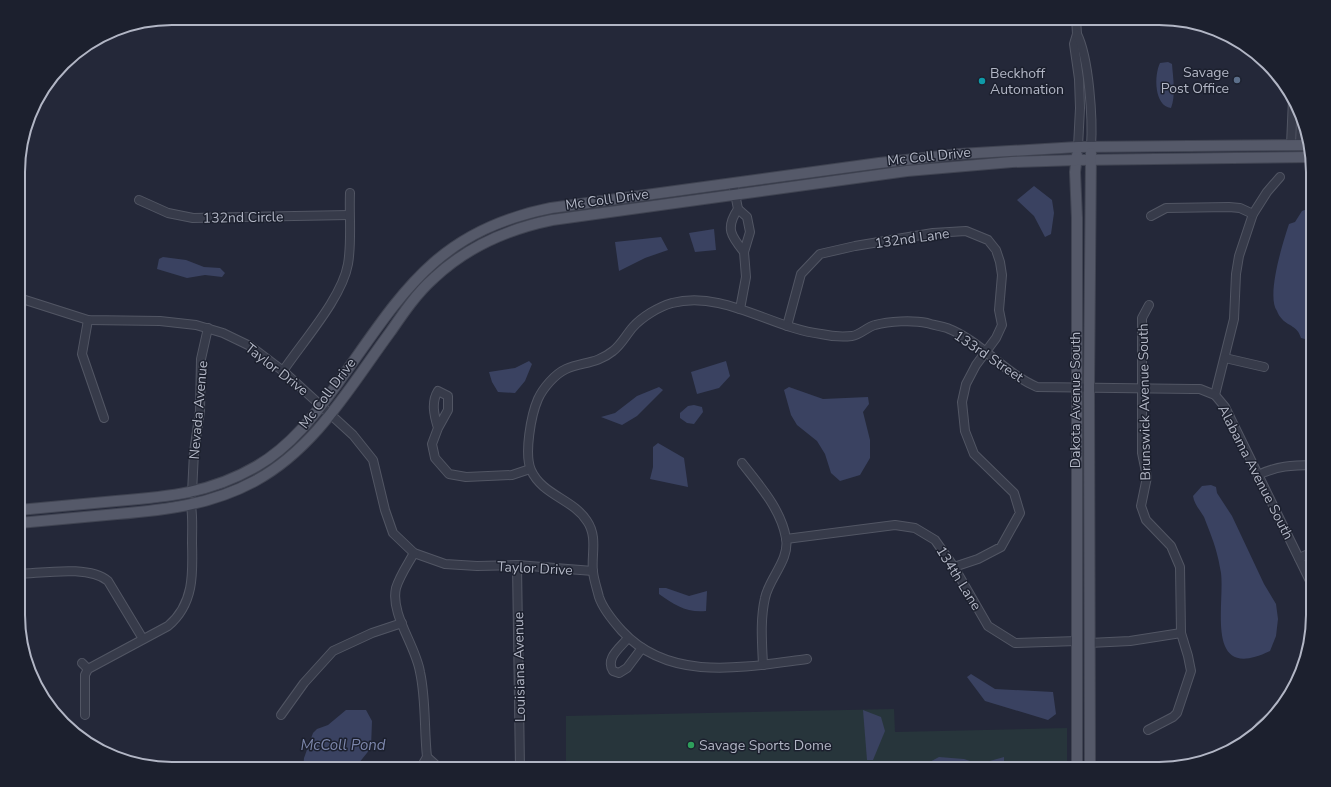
<svg xmlns="http://www.w3.org/2000/svg" width="1331" height="787" font-family="'Nunito Sans',sans-serif">
<style>
.green{fill:#27353b}
.water{fill:#3a4261}
.lines{fill:none;stroke-linecap:round;stroke-linejoin:round}
.minor-casing{stroke:#525664;stroke-width:10}
.major-casing{stroke:#404452;stroke-width:12}
.minor{stroke:#373b4a;stroke-width:8}
.major{stroke:#555969;stroke-width:10}
.service-dot{fill:#5c6f8a;stroke:#1c202e;stroke-width:1.5}
.culture-dot{fill:#0f9aa8;stroke:#1c202e;stroke-width:1.5}
.leisure-dot{fill:#2e9e5b;stroke:#1c202e;stroke-width:1.5}
.labels{text-anchor:middle;stroke-width:3;stroke-linejoin:round;paint-order:stroke}
.poi-label{font-size:14px;fill:#b2b6c5;stroke:#1c202e;text-anchor:start}
.street-label{font-size:14px;fill:#b2b6c5;stroke:#1c202e}
.water-label{font-size:15px;font-style:italic;fill:#7c86ab;stroke:#1c202e}
.rim{fill:none;stroke:#b2b6c5;stroke-width:2}
</style>
<rect width="100%" height="100%" fill="#242839"/>
<path class="green" d="M894,709l1,23 172,-4v41h-501v-53z"/>
<g class="water">
<path d="M1168,62l4,2c1,13 4,32 -1,44 -17,-2 -17,-33 -11,-45z"/>
<path d="M1034,186l18,14 2,13 -3,21 -6,3 -11,-21 -17,-16z"/>
<path d="M1313,207v134l-12,-3c-4,-13 -12,-11 -19,-19 -2,-2 -4,-5 -5,-8 -11,-15 6,-69 12,-87l6,-2 7,-11z"/>
<path d="M714,229l2,21 -21,2 -6,-19z"/>
<path d="M661,237l7,13 -23,8 -26,13 -4,-29z"/>
<path d="M163,257l23,3 18,7 16,1 5,5 -3,4 -17,-2 -18,3 -30,-9 2,-10z"/>
<path d="M529,361l3,3 -7,17 -10,12 -17,-1 -6,-10 -3,-10 26,-4z"/>
<path d="M726,361l4,15 -11,12 -22,6 -6,-22z"/>
<path d="M659,387l4,3 -26,26 -15,9 -21,-8 14,-4 22,-17z"/>
<path d="M789,387l34,12 45,-2 1,7 -6,8 7,28v18l-10,17 -20,6 -9,-8 -6,-19 -8,-13 -20,-16 -6,-10 -7,-25z"/>
<path d="M694,405l8,2 1,5 -9,12 -7,-1 -7,-5v-5l8,-7z"/>
<path d="M658,443l26,15 4,29 -38,-8 3,-12v-20z"/>
<path d="M1211,485l5,2 1,6 15,23 32,68 12,20 2,15 -2,17 -6,15c-66,32 -45,-45 -49,-78 -1,-5 -2,-11 -3,-15 -3,-14 -9,-28 -14,-41 -4,-7 -10,-13 -11,-21l9,-10z"/>
<path d="M659,588h7l23,8 18,-5 -1,20c-19,2 -32,-6 -47,-17z"/>
<path d="M971,674l24,15 58,3 3,22 -8,6 -63,-19 -18,-24z"/>
<path d="M346,710h20l6,11 -1,27 -17,21h-51l1,-11 9,-25 4,-4 11,-4z"/>
<path d="M863,710l18,7 4,14 -12,29h-6z"/>
<path d="M939,757l25,2 15,5 25,-7v11l-78,1v-5z"/>
</g>
<g class="lines">
<defs>
<g id="minor">
<path d="M1076,18l1,16 -3,10 5,35 1,29 -2,39"/>
<path d="M841,20l9,-2"/>
<path d="M1077,34c12,24 16,85 14,113"/>
<path d="M1291,145l2,-46"/>
<path d="M1300,145l1,-30"/>
<path d="M1280,177l-13,15 -14,22 -14,42 -3,18 -2,45 -19,76 10,12 88,180"/>
<path d="M733,183l5,26"/>
<path d="M139,200l29,13 25,5 156,-3"/>
<path d="M1151,216l15,-8 63,-1 11,1 13,6"/>
<path d="M19,298l69,22 72,1 36,4 27,8 27,13 33,25 70,64 20,25 12,50 8,23 21,20 31,11 32,2 40,-1 76,6"/>
<path d="M740,309l6,-32 -2,-25 6,-20 -3,-15 -9,-8c-13,19 -7,27 6,43"/>
<path d="M88,320l-6,34 22,64"/>
<path d="M787,326l14,-52 19,-20 35,-8 78,-13 33,-2 22,9 8,10 4,12 2,13 -3,35 3,15 -6,13 -20,27 -10,19 -4,18 3,29 9,23 40,39 6,20 -19,34 -23,12 -24,8"/>
<path d="M1225,358l39,9"/>
<path d="M283,371c20,-30 59,-73 65,-107 4,-23 1,-48 2,-71"/>
<path d="M438,428c-4,-13 -7,-26 0,-37l10,5v14l-10,18 -6,16 3,14 14,16 17,3 46,-2 18,-6"/>
<path d="M742,463c17,22 39,46 44,75 4,22 -17,40 -21,60 -5,22 -3,44 -2,67"/>
<path d="M1258,475c19,-9 34,-10 55,-10"/>
<path d="M192,493l2,-41 6,-41 1,-52 7,-31"/>
<path d="M786,539l109,-14 20,3 20,12 19,27 34,59 27,17 62,-2"/>
<path d="M414,553c-6,11 -14,22 -18,35 -6,26 20,58 24,84 6,27 4,57 7,85l11,10 48,2"/>
<path d="M1299,558l14,-6"/>
<path d="M517,565l3,204"/>
<path d="M19,574c25,-1 70,-9 89,7l35,58"/>
<path d="M628,638c-8,10 -23,20 -15,33l6,2 8,-5 15,-20"/>
<path d="M1089,643l41,-2 51,-8"/>
<path d="M807,659c-62,8 -137,24 -185,-28 -9,-10 -19,-22 -23,-34 -2,-8 -5,-17 -6,-25 -2,-17 5,-35 -6,-51 -14,-22 -45,-26 -56,-51 -7,-16 0,-55 7,-71 5,-11 17,-25 28,-30 16,-7 31,-5 47,-18 8,-6 13,-16 20,-24 9,-10 25,-20 39,-24 52,-13 99,25 149,31 9,2 22,3 31,2 8,-1 15,-9 23,-11 14,-4 38,-5 52,-2 6,2 13,3 20,5 34,13 57,45 90,59l155,2h8l15,6"/>
<path d="M82,663l6,6"/>
<path d="M85,715v-40l3,-6 80,-43c26,-22 25,-52 24,-83 0,-13 1,-25 -1,-37"/>
<path d="M281,715l23,-32 29,-32 39,-18 30,-10"/>
<path d="M1148,730l25,-13 4,-4 14,-42 -3,-15 -7,-23 -1,-66 -9,-21 -25,-26 -5,-14 6,-29 -5,-24v-135l7,-13"/>
<path d="M1255,734l5,-8 19,-16"/>
<path d="M420,769l7,-12"/>
</g>
<g id="major">
<path d="M1077,155l-2,17 2,46v551"/>
<path d="M19,510c33,-3 65,-6 97,-9 52,-4 95,-8 141,-35 34,-20 58,-51 81,-83 63,-88 97,-152 213,-175l328,-45 80,-9 119,-7 231,-2"/>
<path d="M19,523c33,-3 65,-6 98,-9 48,-4 94,-9 138,-33 61,-33 96,-96 136,-150 13,-19 26,-38 43,-53 34,-32 74,-49 118,-58l355,-49 105,-9 65,-2 235,-3"/>
<path d="M1090,769l-1,-382 2,-234"/>
</g>
</defs>
<use href="#minor" class="minor-casing"/>
<use href="#major" class="major-casing"/>
<use href="#minor" class="minor"/>
<use href="#major" class="major"/>
</g>
<circle class="service-dot" cx="1237" cy="80" r="4"/>
<circle class="culture-dot" cx="982" cy="81" r="4"/>
<circle class="leisure-dot" cx="691" cy="745" r="4"/>
<g class="labels">
<g class="poi-label">
<text x="1229" y="77" text-anchor="end">Savage<tspan x="1229" dy="16">Post Office</tspan></text>
<text x="990" y="78">Beckhoff<tspan x="990" dy="16">Automation</tspan></text>
<text x="699" y="750">Savage Sports Dome</text>
</g>
<g class="street-label">
<text transform="translate(929 156) rotate(-6)" y="5">Mc Coll Drive</text>
<text transform="translate(607 199) rotate(-8)" y="5">Mc Coll Drive</text>
<text transform="translate(243 217) rotate(-1)" y="5">132nd Circle</text>
<text transform="translate(912 238) rotate(-8)" y="5">132nd Lane</text>
<text transform="translate(989 356) rotate(34)" y="5">133rd Street</text>
<text transform="translate(277 369) rotate(38)" y="5">Taylor Drive</text>
<text transform="translate(327 393) rotate(-53)" y="5">Mc Coll Drive</text>
<text transform="translate(1075 400) rotate(-90)" y="5">Dakota Avenue South</text>
<text transform="translate(1144 402) rotate(-91)" y="5">Brunswick Avenue South</text>
<text transform="translate(198 410) rotate(-85)" y="5">Nevada Avenue</text>
<text transform="translate(1256 472) rotate(63)" y="5">Alabama Avenue South</text>
<text transform="translate(535 568) rotate(3)" y="5">Taylor Drive</text>
<text transform="translate(959 578) rotate(58)" y="5">134th Lane</text>
<text transform="translate(519 667) rotate(-91)" y="5">Louisiana Avenue</text>
</g>
<g class="water-label">
<text x="343" y="750">McColl Pond</text>
</g>
</g>
<path d="M0 0H1331V787H0ZM172 25H1159A147 147 0 0 1 1306 172V615A147 147 0 0 1 1159 762H172A147 147 0 0 1 25 615V172A147 147 0 0 1 172 25Z" fill="#1c202e" fill-rule="evenodd"/>
<path class="rim" d="M172 25H1159A147 147 0 0 1 1306 172V615A147 147 0 0 1 1159 762H172A147 147 0 0 1 25 615V172A147 147 0 0 1 172 25Z"/>
</svg>
